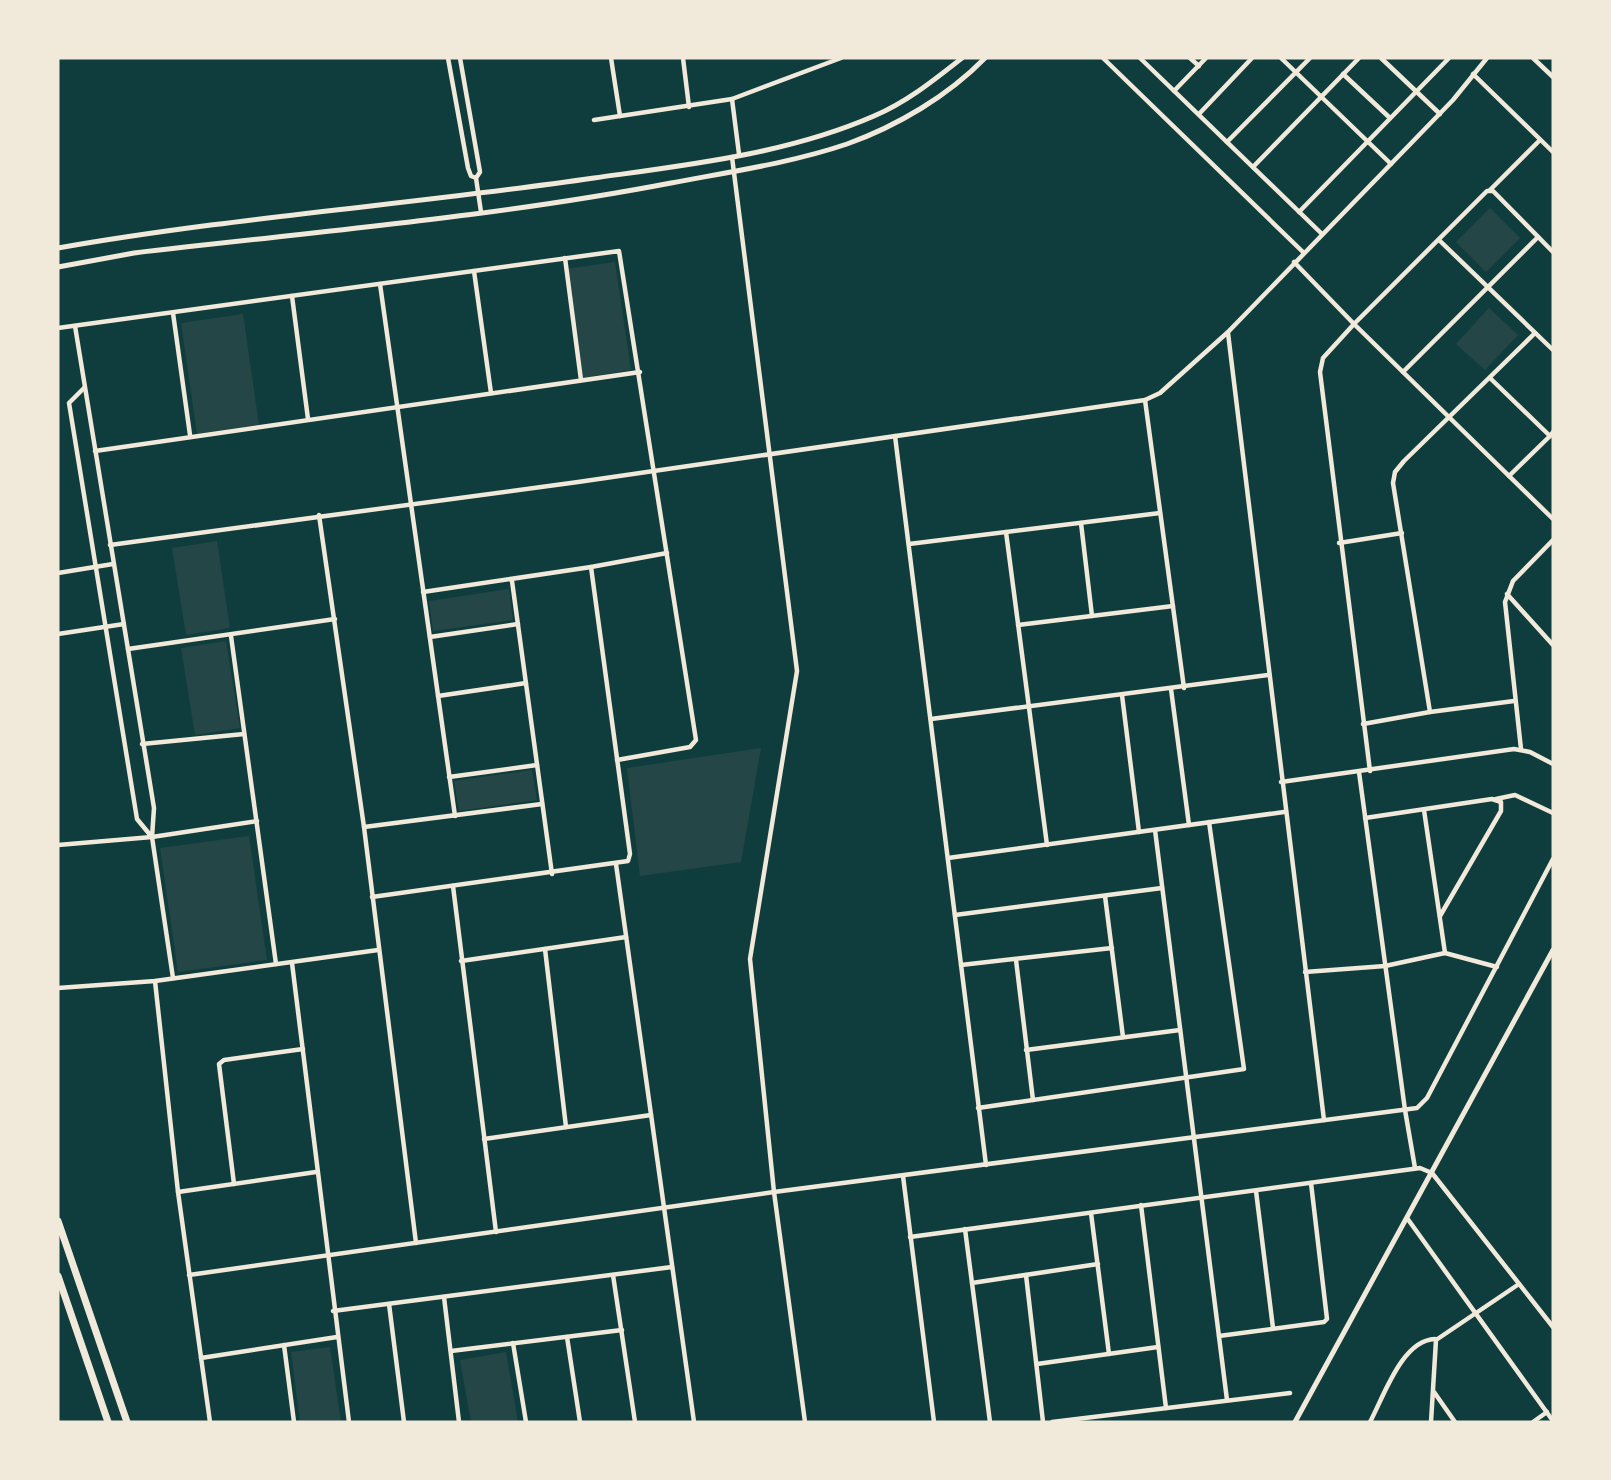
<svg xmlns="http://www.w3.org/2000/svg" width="1611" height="1480" font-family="Overpass,sans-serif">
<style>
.green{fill:#244646}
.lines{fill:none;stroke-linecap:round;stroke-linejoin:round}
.minor{stroke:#f1e9da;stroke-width:4.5}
.tertiary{stroke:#f1e9da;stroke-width:5}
.primary{stroke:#f1e9da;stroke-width:7}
</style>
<rect width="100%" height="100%" fill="#0f3d3e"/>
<g class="green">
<path d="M1490,208l30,30 -34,34 -30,-30z"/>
<path d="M615,262l16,108 -50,8 -16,-109z"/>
<path d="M1489,308l29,27 -33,35 -29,-26z"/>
<path d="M243,314l16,111 -62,9 -16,-111z"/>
<path d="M217,541l13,87 -44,7 -14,-87z"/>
<path d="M509,589l4,31 -80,11 -4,-30z"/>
<path d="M226,641l14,87 -45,7 -14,-87z"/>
<path d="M761,748l-20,114 -101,14 -13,-108z"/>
<path d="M532,770l5,30 -78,11 -5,-30z"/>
<path d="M249,836l18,124 -89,12 -18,-124z"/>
<path d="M330,1347l11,75h-41l-9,-70z"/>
<path d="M506,1352l12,70h-47l-11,-62z"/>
</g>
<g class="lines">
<g class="minor">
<path d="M448,58l20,110 3,8 5,2"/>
<path d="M460,58l20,114 -4,6 5,34"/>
<path d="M611,58l9,58"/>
<path d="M683,58l6,49"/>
<path d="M1103,58l201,195"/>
<path d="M1140,58l182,176"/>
<path d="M1190,58l9,8"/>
<path d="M1281,58l110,106"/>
<path d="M1381,58l59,56"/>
<path d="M1533,58l20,19"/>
<path d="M1343,74l47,44"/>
<path d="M1473,74l80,78"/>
<path d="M1174,91l32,-33"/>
<path d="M732,99l7,55"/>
<path d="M1199,114l53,-56"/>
<path d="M594,120l138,-21 109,-41"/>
<path d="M1227,142l83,-84"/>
<path d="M732,157l65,514 -47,288 24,233 31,230"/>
<path d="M1253,167l106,-109"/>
<path d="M1490,190l50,-50"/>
<path d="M1299,212l150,-154"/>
<path d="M1439,240l114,110"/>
<path d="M1553,252l-60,-61h-6l-133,133 199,195"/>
<path d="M565,258l16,122"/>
<path d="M1294,262l60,62 -31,34 -3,14 50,399"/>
<path d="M474,271l17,122"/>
<path d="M380,284l75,532"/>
<path d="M292,296l16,123"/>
<path d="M173,313l17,122"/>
<path d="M75,326l79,482 -2,29 21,141"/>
<path d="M58,328l561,-77 77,489 -6,7 -73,13"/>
<path d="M1228,333l96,787"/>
<path d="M1403,372l135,-135"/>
<path d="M1491,379l59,57 3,-4"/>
<path d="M84,388l-15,15 68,416 14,17"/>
<path d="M1145,400l39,288"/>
<path d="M895,436l91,729"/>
<path d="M95,451l545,-79"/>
<path d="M1509,476l41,-40"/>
<path d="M319,515l45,312 52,416"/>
<path d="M1081,523l11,93"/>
<path d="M1006,532l41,313"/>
<path d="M1339,543l63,-10"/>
<path d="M909,544l251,-31"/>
<path d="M110,545l468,-63 567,-82 15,-7 68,-61 225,-232 34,-42"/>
<path d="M58,573l55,-9"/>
<path d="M512,581l40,293"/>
<path d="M423,592l168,-25"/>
<path d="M1507,594l46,51"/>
<path d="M1018,625l155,-19"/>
<path d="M58,634l66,-10"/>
<path d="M231,636l45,328"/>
<path d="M430,637l88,-13"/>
<path d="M128,649l207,-30"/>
<path d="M1171,689l18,136"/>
<path d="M1122,695l17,137"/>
<path d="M438,696l88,-13"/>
<path d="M1514,701l-84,11 -37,-229 2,-11 9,-11 131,-128"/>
<path d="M931,719l337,-44"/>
<path d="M1363,724l67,-12"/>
<path d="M142,744l102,-10"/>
<path d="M1521,749l-16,-147 8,-21 40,-41"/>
<path d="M1359,772l46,338 10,58"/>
<path d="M449,777l88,-12"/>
<path d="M1281,782l233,-33 16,3 23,12"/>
<path d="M1496,799l19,-4 38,18"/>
<path d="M1365,818l127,-19 9,3v9l-61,105"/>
<path d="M364,827l178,-23"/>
<path d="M1155,830l72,570"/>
<path d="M58,845l94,-8 105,-16"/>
<path d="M948,858l336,-46"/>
<path d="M616,864l78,558"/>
<path d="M453,886l43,346"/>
<path d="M1105,896l18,141"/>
<path d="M372,897l256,-36 2,-7 -39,-287 76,-14"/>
<path d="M955,915l207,-27"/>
<path d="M545,949l21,178"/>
<path d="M1445,953l52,14"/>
<path d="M1016,960l17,140"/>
<path d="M461,961l165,-24"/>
<path d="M292,963l57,459"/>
<path d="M961,965l151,-17"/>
<path d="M1305,972l80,-6 60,-13 -21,-143"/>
<path d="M155,981l23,211 32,230"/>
<path d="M58,988l97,-7 223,-31"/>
<path d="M1026,1050l154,-20"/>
<path d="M978,1108l266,-39 -35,-247"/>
<path d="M484,1139l167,-24"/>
<path d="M903,1176l31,246"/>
<path d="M234,1184l-15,-120 5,-4 79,-11"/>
<path d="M1256,1191l17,137"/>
<path d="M178,1192l138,-20"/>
<path d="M1141,1205l25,203"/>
<path d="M1091,1213l18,141"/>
<path d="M1407,1218l146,203"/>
<path d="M965,1229l25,193"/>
<path d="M910,1237l510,-69 12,5 121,154"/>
<path d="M189,1275l585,-83 643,-84 10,-10 126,-239"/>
<path d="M613,1275l22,147"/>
<path d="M1026,1275l17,147"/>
<path d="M972,1283l126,-19"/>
<path d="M444,1297l15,125"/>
<path d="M389,1304l15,118"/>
<path d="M333,1311l339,-44"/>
<path d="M1219,1336l105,-14 3,-3 -16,-136"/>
<path d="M567,1337l13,85"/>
<path d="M513,1343l13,79"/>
<path d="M284,1345l10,77"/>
<path d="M451,1351l171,-21"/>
<path d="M201,1358l136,-21"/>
<path d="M1037,1364l121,-17"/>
<path d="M1434,1392l21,30"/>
<path d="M1052,1422l238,-29"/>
<path d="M1370,1422c14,-26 32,-82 65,-83"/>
<path d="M1431,1422l5,-82 83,-56"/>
<path d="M1533,1422l14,-10"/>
</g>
<g class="tertiary">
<path d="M58,248c177,-31 358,-44 536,-70 93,-13 193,-24 280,-62 33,-14 60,-36 88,-58"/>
<path d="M58,267l76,-14c179,-21 360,-36 537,-70 58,-11 120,-20 176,-39 50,-18 101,-48 138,-86"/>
<path d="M1295,1422l258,-472"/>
</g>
<g class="primary">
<path d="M58,1221l69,201"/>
<path d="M58,1276l50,146"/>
</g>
</g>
<rect width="1611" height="1480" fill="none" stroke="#f1e9da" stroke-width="119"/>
</svg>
